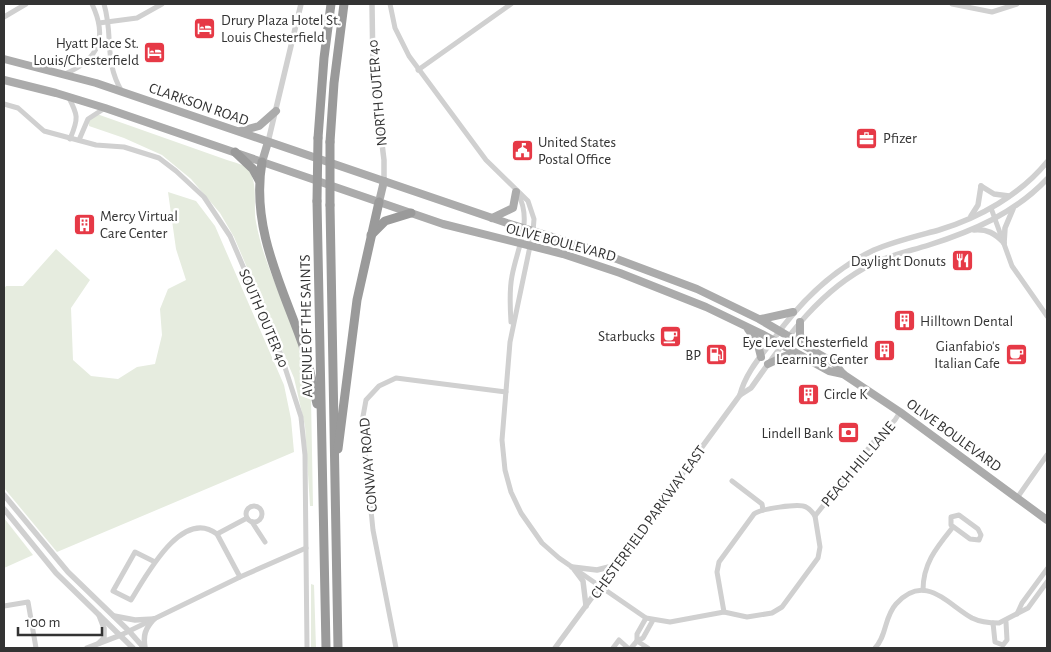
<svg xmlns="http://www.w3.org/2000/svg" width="1051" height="652" font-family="'Alegreya Sans',sans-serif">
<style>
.green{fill:#e6ecdf}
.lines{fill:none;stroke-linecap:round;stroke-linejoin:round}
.minor{stroke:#d0d0d0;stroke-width:5}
.tertiary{stroke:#d0d0d0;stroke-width:5.5}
.primary{stroke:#ababab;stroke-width:8}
.motorway{stroke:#9a9a9a;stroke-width:9}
.motorway-bridge{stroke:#9a9a9a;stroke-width:9}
.labels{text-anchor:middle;stroke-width:5;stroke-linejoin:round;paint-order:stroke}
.poi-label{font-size:15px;fill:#333;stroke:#fff;text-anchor:end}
.street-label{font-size:15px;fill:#333;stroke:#fff}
</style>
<rect width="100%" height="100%" fill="#fff"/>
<g class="green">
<path d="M94,113l133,47c8,3 19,4 23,12 8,14 3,35 6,50 8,44 27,75 41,116 6,19 10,39 14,60l2,108h-3l-5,-80 -11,-48 -60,-141 -14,-24 -29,-34 -29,-24 -38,-17 -35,-12 -1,-9z"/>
<path d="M168,192l28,9 19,25 69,159 7,34 3,33 -237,100 -53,-64v-199l2,-3h17l33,-37 34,31 -19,28 2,52 18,16 27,3 19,-12 18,-3 7,-29 -2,-26 8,-20 18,-9 -10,-31z"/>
<path d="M4,518l29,37 -29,13z"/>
<path d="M311,584l3,1 2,63h-5z"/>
</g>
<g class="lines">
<g class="minor">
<path d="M104,4c10,34 -1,55 18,88"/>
<path d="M390,4l5,24 14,28 77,104 42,41 6,18 -1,13 -23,110 -8,98 3,30 6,22 10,21 21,30 17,15 87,60 24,4 54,-10 23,5 25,-4 10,-6 36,-49 2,-11 -5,-31 60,-76 20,-20 5,-8"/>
<path d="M952,4l40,8 25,-8"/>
<path d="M4,17l22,-13"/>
<path d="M99,23l38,-5 25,-14"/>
<path d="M418,70l93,-66"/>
<path d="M65,74c34,-15 43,-36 27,-70"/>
<path d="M68,96c10,19 11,22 2,43"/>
<path d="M4,104l14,4 26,23 52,14 28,2 35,11 17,13 28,26 26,39 50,116 21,65 4,38 2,193"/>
<path d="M79,140l9,-21 17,-11"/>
<path d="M991,208l21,58 35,50"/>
<path d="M511,322c-1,-15 -2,-31 1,-46 5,-28 21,-55 6,-82"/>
<path d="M732,481l30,23 1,6"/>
<path d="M1017,498l30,-43"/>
<circle cx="254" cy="514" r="8"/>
<path d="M959,515l19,14 3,6 -2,5 -9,-1 -19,-14v-8z"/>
<path d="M252,522l13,20"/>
<path d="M217,534l23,43"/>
<path d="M155,562l-20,-10 -22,39 18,9c15,-24 51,-93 86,-66l30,-16"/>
<path d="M923,590c0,-27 14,-43 30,-63"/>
<path d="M4,606l24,-4 8,46"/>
<path d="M724,612l-7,-40 2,-10 35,-48c6,-5 45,-11 52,-7 4,2 7,6 9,9"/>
<path d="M1017,614l5,-11 25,-34"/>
<path d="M993,623l2,19 8,3 4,-5 -1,-18"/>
<path d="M121,635l119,-58 66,-29"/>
<path d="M637,641v-7l9,-16"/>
<path d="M637,641l11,7"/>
<path d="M396,648l-23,-118 -11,-108 4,-22 13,-14 17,-8 110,14"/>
<path d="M613,648l6,-8 9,8"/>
<path d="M631,648l6,-7 6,-3 10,-18"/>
<path d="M875,648c12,-12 9,-31 21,-44 29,-32 51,0 76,14 8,4 18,5 27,5l29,-15 19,-26"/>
</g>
<g class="tertiary">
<path d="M372,4l1,67 11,89v21"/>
<path d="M268,142l33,-138"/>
<path d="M981,186l13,8 15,2"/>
<path d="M971,216l7,-11 3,-19"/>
<path d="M974,230c13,-1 21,3 30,13"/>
<path d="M1004,243l1,-15 8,-19"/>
<path d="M740,395l11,-7c34,-48 67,-97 121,-124 18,-9 38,-13 57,-19 44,-14 86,-32 118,-66"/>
<path d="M4,495l64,77 61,59 15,17"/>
<path d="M4,509l52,64 77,75"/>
<path d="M572,567l25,3 20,-5"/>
<path d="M574,569l9,12 3,25"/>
<path d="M99,615l5,13v10l-5,5"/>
<path d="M114,616l21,4 19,-1"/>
<path d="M87,648l34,-13"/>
<path d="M145,648c-2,-13 0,-19 9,-29"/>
<path d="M555,648l185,-253c5,-21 20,-38 33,-55 26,-37 59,-70 101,-90 21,-9 43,-14 65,-20 40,-12 81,-35 108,-68"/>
</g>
<g class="primary">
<path d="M4,59l92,24 411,140 75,23 115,43 62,30 75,44 9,11 57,38 147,108"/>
<path d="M4,80l52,13 49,15 338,116 120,30 57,19 86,34 56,27 67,37 14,3"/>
<path d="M240,131l19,-5 17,-15"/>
<path d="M262,162l6,-20"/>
<path d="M379,202l5,-21"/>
<path d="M492,218l21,-10 3,-16"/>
<path d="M761,319l32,-7"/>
<path d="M800,322v13l6,11"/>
<path d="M748,329l9,12 4,16"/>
<path d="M768,364l17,-8 14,-1"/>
</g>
<g class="motorway">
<path d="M318,138l6,-80 7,-54"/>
<path d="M330,142l4,-59 10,-79"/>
<path d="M235,152l18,17 6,11"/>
<path d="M262,162c-11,64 18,120 39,178 8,21 11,42 16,64"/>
<path d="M317,201l9,447"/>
<path d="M330,205l8,443"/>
<path d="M371,235l14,-14 26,-8"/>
<path d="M338,449l19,-149 22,-98"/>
</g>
<g class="motorway-bridge">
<path d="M317,201l1,-63"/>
<path d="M330,205v-63"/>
</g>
</g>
<defs>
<symbol id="hotel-square" viewBox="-11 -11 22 22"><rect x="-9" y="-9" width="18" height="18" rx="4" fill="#e63946" stroke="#fff"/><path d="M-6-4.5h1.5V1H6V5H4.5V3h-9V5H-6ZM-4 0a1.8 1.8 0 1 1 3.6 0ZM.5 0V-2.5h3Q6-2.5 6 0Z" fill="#fff"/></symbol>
<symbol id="office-square" viewBox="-11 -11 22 22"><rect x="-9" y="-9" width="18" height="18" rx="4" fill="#e63946" stroke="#fff"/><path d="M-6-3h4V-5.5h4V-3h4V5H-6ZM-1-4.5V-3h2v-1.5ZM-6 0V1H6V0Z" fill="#fff"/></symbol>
<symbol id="civic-square" viewBox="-11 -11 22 22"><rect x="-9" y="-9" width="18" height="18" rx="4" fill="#e63946" stroke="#fff"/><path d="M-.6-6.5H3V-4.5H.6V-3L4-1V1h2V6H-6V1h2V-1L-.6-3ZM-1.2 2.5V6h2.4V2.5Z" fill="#fff"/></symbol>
<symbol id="building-square" viewBox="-11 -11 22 22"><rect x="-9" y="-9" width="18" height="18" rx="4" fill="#e63946" stroke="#fff"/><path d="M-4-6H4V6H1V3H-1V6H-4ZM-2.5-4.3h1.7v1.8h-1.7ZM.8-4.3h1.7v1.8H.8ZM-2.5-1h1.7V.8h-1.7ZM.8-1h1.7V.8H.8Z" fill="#fff"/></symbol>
<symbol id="restaurant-square" viewBox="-11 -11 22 22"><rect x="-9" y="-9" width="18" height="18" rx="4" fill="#e63946" stroke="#fff"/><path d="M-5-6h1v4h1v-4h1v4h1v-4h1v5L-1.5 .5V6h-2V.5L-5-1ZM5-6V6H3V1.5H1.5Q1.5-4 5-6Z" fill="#fff"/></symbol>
<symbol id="cafe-square" viewBox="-11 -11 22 22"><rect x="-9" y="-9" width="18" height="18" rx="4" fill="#e63946" stroke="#fff"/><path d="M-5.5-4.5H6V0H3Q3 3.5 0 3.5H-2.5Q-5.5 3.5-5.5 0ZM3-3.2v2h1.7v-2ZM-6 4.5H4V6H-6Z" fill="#fff"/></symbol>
<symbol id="fuel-square" viewBox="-11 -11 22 22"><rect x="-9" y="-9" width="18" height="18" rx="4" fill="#e63946" stroke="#fff"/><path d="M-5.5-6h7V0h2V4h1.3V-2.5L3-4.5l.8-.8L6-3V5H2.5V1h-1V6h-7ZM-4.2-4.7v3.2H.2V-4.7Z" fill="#fff"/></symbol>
<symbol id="bank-square" viewBox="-11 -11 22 22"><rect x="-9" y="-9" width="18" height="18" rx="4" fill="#e63946" stroke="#fff"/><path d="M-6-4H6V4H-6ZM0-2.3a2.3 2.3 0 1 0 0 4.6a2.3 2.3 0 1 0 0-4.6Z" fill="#fff"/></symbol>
</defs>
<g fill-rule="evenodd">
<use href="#hotel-square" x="192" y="16" width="25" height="25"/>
<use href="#hotel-square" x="142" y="40" width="25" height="25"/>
<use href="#office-square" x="854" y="126" width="25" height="25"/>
<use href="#civic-square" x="510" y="138" width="25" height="25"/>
<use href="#building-square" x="72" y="212" width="25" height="25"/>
<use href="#restaurant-square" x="950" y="248" width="25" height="25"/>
<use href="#building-square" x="892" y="308" width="25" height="25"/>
<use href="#cafe-square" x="658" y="324" width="25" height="25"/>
<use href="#building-square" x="872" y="338" width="25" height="25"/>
<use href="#fuel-square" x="704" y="342" width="25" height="25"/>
<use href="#cafe-square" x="1004" y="342" width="25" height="25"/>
<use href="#building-square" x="796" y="382" width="25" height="25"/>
<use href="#bank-square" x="836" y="420" width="25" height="25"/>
</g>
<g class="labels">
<g class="poi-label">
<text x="221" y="25" text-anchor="start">Drury Plaza Hotel St.<tspan x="221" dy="17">Louis Chesterfield</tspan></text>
<text x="139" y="48">Hyatt Place St.<tspan x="139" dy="17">Louis/Chesterfield</tspan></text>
<text x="883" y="143" text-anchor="start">Pfizer</text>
<text x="538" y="147" text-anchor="start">United States<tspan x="538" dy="17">Postal Office</tspan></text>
<text x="100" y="221" text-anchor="start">Mercy Virtual<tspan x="100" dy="17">Care Center</tspan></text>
<text x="946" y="266">Daylight Donuts</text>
<text x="920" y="326" text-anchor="start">Hilltown Dental</text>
<text x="655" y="341">Starbucks</text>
<text x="868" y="347">Eye Level Chesterfield<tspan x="868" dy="17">Learning Center</tspan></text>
<text x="1000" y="351">Gianfabio's<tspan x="1000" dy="17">Italian Cafe</tspan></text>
<text x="701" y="360">BP</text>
<text x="824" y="399" text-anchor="start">Circle K</text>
<text x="833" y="438">Lindell Bank</text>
</g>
<g class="street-label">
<text transform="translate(377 93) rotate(-95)" y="5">NORTH OUTER 40</text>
<text transform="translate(199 104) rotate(19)" y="5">CLARKSON ROAD</text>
<text transform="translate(561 242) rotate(15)" y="5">OLIVE BOULEVARD</text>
<text transform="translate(264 318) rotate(67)" y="5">SOUTH OUTER 40</text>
<text transform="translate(306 326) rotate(-91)" y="5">AVENUE OF THE SAINTS</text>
<text transform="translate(954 435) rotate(36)" y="5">OLIVE BOULEVARD</text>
<text transform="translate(858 464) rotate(-50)" y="5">PEACH HILL LANE</text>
<text transform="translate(368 465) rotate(-95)" y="5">CONWAY ROAD</text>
<text transform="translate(648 522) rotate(-54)" y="5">CHESTERFIELD PARKWAY EAST</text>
</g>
</g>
<rect width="1051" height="652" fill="none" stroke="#333333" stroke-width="10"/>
<path d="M18 627v8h84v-8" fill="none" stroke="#333333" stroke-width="2.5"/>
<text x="25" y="627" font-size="15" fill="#333333" stroke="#ffffff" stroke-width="4" paint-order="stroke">100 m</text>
</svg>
